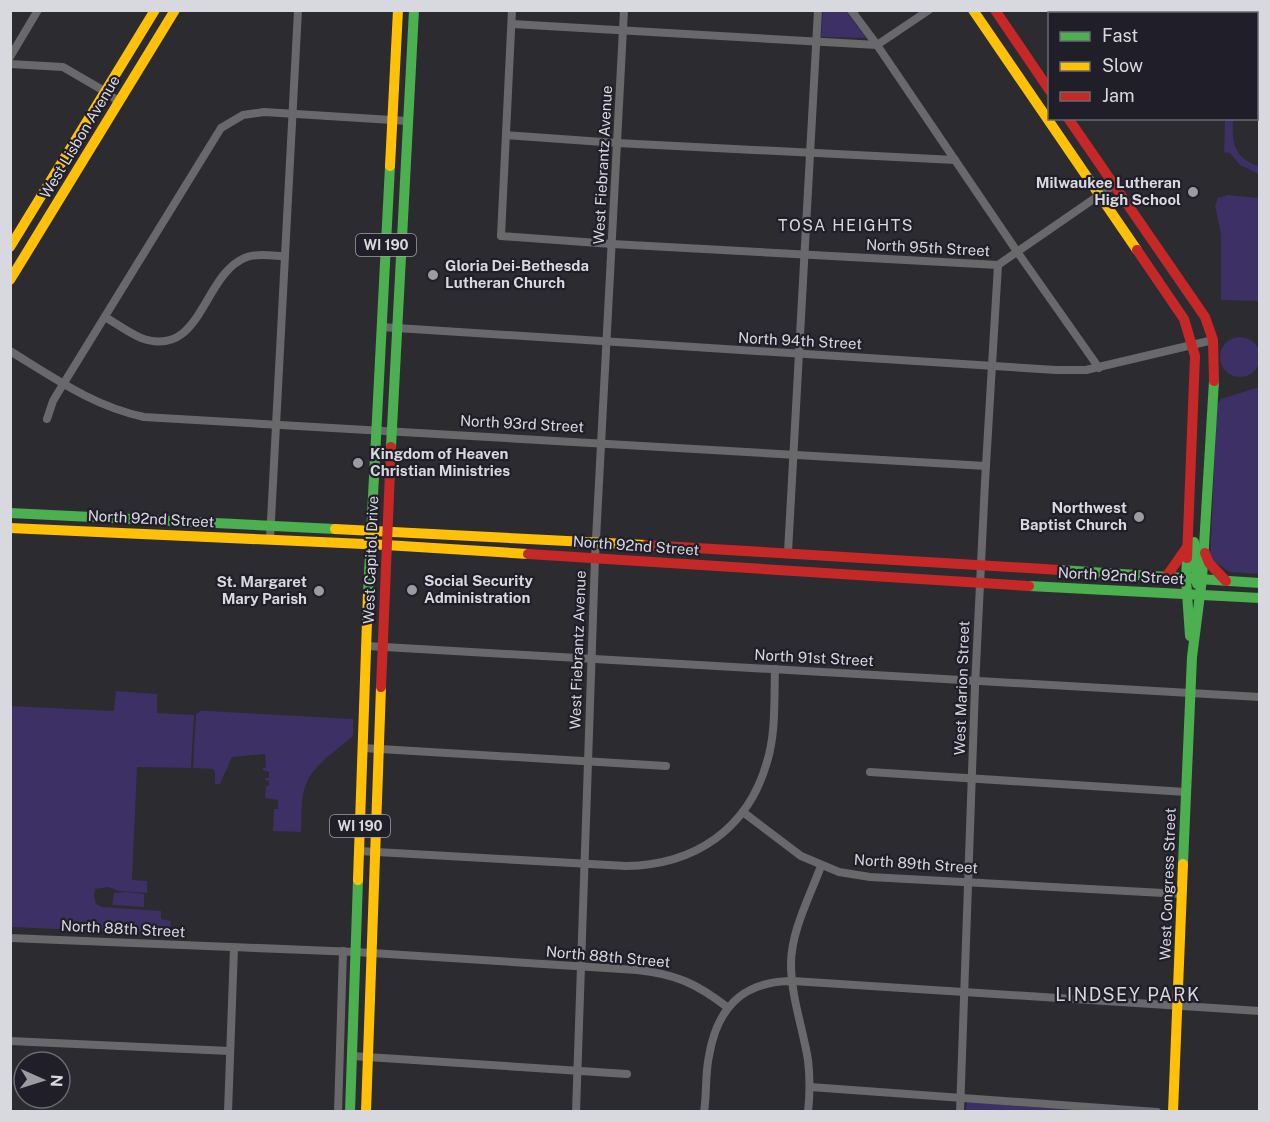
<svg xmlns="http://www.w3.org/2000/svg" width="1270" height="1122" font-family="'Public Sans',sans-serif">
<style>
.green{fill:#3c3064}
.lines{fill:none;stroke-linecap:round;stroke-linejoin:round}
.street{stroke:#69696c;stroke-width:8}
.fast{stroke:#4caf50;stroke-width:10}
.slow{stroke:#ffc107;stroke-width:10}
.jam{stroke:#c62828;stroke-width:10}
.poi-dot{fill:#9b9ba2;stroke:#201f29;stroke-width:2}
.labels{text-anchor:middle;stroke-width:4.5;stroke-linejoin:round;paint-order:stroke}
.shield{fill:#201f29;stroke:#a1a0a8;stroke-width:1.5}
.shield-label{font-size:14px;font-weight:bold;fill:#d8d8df}
.street-label{font-size:15px;fill:#d8d8df;stroke:#201f29}
.poi-label{font-size:15px;font-weight:bold;fill:#d8d8df;stroke:#201f29;text-anchor:end}
.neighbourhood-label{font-size:16px;letter-spacing:1.5px;fill:#d8d8df;stroke:#201f29}
.quarter-label{font-size:18px;letter-spacing:1.5px;fill:#d8d8df;stroke:#201f29}
</style>
<rect width="100%" height="100%" fill="#2b2b30"/>
<g class="green">
<path d="M845,10l21,28 -45,-1 2,-26z"/>
<path d="M1225,119h8c-1,23 0,39 26,47v8l-19,-9 -10,-12 -6,-1z"/>
<path d="M1228,195l31,3v103l-38,-1v-66l-6,-28 3,-8z"/>
<circle cx="1240" cy="357" r="20"/>
<path d="M1259,387v187l-29,-2 -20,-13 7,-155 4,-5z"/>
<path d="M116,691l41,3v19l37,2 -3,53 -54,-1 -5,113 15,1v12l-28,-2 -11,-4 -13,2 -1,7 2,8 6,3 59,4v8l10,2 -1,13 -159,-7v-221l103,5z"/>
<path d="M208,711l145,8v17c-16,14 -39,28 -47,48 -6,15 -4,33 -5,48l-28,-1 1,-22h4v-9l-13,-2 1,-12h3v-5l-4,-1v-2h4v-6l-6,-2v-2h3l-1,-14 -33,3 -12,27h-5v-12l-2,-3 -20,-1 3,-54 5,-3z"/>
<path d="M127,892l17,2v13l-32,-2 2,-12z"/>
<path d="M967,1102l119,9 -120,1z"/>
</g>
<g class="lines">
<g class="street">
<path d="M512,10l-11,226 111,8 386,21 116,-80"/>
<path d="M851,10l26,35 141,208 81,115"/>
<path d="M512,24l365,21 52,-35"/>
<path d="M10,57l28,-47"/>
<path d="M10,64l53,3 43,25 13,10"/>
<path d="M506,135l111,8 338,17"/>
<path d="M105,317c12,7 24,16 36,21 62,22 61,-65 106,-81 11,-4 25,-1 37,-1"/>
<path d="M381,327l675,43h30l127,-30"/>
<path d="M10,351c44,27 83,55 134,66l842,49"/>
<path d="M47,419l6,-18 6,-10 162,-263 22,-13 21,-3 144,9"/>
<path d="M270,539l28,-529"/>
<path d="M788,552l30,-542"/>
<path d="M367,646l893,51"/>
<path d="M363,748l303,18"/>
<path d="M870,772l316,20"/>
<path d="M743,812l58,44 38,16 31,5 312,17"/>
<path d="M359,851l267,15c69,-1 122,-37 141,-104 9,-29 7,-63 8,-93"/>
<path d="M10,938l346,14 281,18c38,4 59,13 90,37"/>
<path d="M10,1041l220,10"/>
<path d="M352,1056l275,18"/>
<path d="M810,1087l347,25"/>
<path d="M228,1112l6,-164"/>
<path d="M338,1112l5,-161"/>
<path d="M576,1112l19,-554 29,-548"/>
<path d="M704,1112c3,-19 1,-38 5,-56 8,-48 33,-75 84,-75l467,30"/>
<path d="M808,1112c2,-18 2,-35 0,-52 -5,-31 -17,-64 -17,-96 0,-33 19,-68 30,-98"/>
<path d="M960,1112l15,-425 10,-205 13,-217"/>
</g>
<g class="fast">
<path d="M391,447l23,-437"/>
<path d="M10,513l325,16"/>
<path d="M1194,542l3,42"/>
<path d="M1187,558l-1,21 4,57"/>
<path d="M1060,570l200,13"/>
<path d="M1029,586l231,12"/>
<path d="M368,593l22,-427"/>
<path d="M1183,864l9,-207 10,-78 12,-198"/>
<path d="M350,1112l8,-232"/>
</g>
<g class="slow">
<path d="M973,10l164,240"/>
<path d="M390,166l8,-156"/>
<path d="M10,247l145,-237"/>
<path d="M10,280l165,-270"/>
<path d="M10,528l376,17 142,9"/>
<path d="M335,529l311,16"/>
<path d="M358,880l10,-287"/>
<path d="M366,1112l15,-425"/>
<path d="M1173,1112l10,-248"/>
</g>
<g class="jam">
<path d="M995,10l55,81"/>
<path d="M1068,118l137,199 8,23 1,41"/>
<path d="M1137,250l47,69 11,37 -8,202"/>
<path d="M646,545l414,25"/>
<path d="M1205,553l4,10 17,18"/>
<path d="M528,554l501,32"/>
<path d="M1166,577l21,-30"/>
<path d="M381,687l10,-240"/>
</g>
</g>
<g class="poi-dot">
<circle cx="1193" cy="192" r="6"/>
<circle cx="433" cy="275" r="6"/>
<circle cx="358" cy="463" r="6"/>
<circle cx="1139" cy="517" r="6"/>
<circle cx="412" cy="590" r="6"/>
<circle cx="319" cy="591" r="6"/>
</g>
<g class="labels">
<g class="shield">
<rect x="356" y="234" width="60" height="22" rx="4.5"/>
<rect x="330" y="815" width="60" height="22" rx="4.5"/>
</g>
<g class="shield-label">
<text x="386" y="250">WI 190</text>
<text x="360" y="831">WI 190</text>
</g>
<g class="street-label">
<text transform="translate(80 137) rotate(-59)" y="5">West Lisbon Avenue</text>
<text transform="translate(603 165) rotate(-87)" y="5">West Fiebrantz Avenue</text>
<text transform="translate(928 248) rotate(3)" y="5">North 95th Street</text>
<text transform="translate(800 341) rotate(3)" y="5">North 94th Street</text>
<text transform="translate(522 424) rotate(3)" y="5">North 93rd Street</text>
<text transform="translate(151 519) rotate(3)" y="5">North 92nd Street</text>
<text transform="translate(636 546) rotate(4)" y="5">North 92nd Street</text>
<text transform="translate(371 560) rotate(-88)" y="5">West Capitol Drive</text>
<text transform="translate(1121 576) rotate(3)" y="5">North 92nd Street</text>
<text transform="translate(578 650) rotate(-88)" y="5">West Fiebrantz Avenue</text>
<text transform="translate(814 658) rotate(3)" y="5">North 91st Street</text>
<text transform="translate(962 688) rotate(-88)" y="5">West Marion Street</text>
<text transform="translate(916 864) rotate(4)" y="5">North 89th Street</text>
<text transform="translate(1168 884) rotate(-88)" y="5">West Congress Street</text>
<text transform="translate(123 929) rotate(3)" y="5">North 88th Street</text>
<text transform="translate(608 957) rotate(5)" y="5">North 88th Street</text>
</g>
<g class="poi-label">
<text x="1181" y="188">Milwaukee Lutheran<tspan x="1181" dy="17">High School</tspan></text>
<text x="445" y="271" text-anchor="start">Gloria Dei-Bethesda<tspan x="445" dy="17">Lutheran Church</tspan></text>
<text x="370" y="459" text-anchor="start">Kingdom of Heaven<tspan x="370" dy="17">Christian Ministries</tspan></text>
<text x="1127" y="513">Northwest<tspan x="1127" dy="17">Baptist Church</tspan></text>
<text x="424" y="586" text-anchor="start">Social Security<tspan x="424" dy="17">Administration</tspan></text>
<text x="307" y="587">St. Margaret<tspan x="307" dy="17">Mary Parish</tspan></text>
</g>
<g class="neighbourhood-label">
<text x="846" y="231">TOSA HEIGHTS</text>
</g>
<g class="quarter-label">
<text x="1128" y="1001">LINDSEY PARK</text>
</g>
</g>
<rect width="1270" height="1122" fill="none" stroke="#d8d8df" stroke-width="24"/>
<rect x="1048" y="12" width="210" height="108" fill="#201f29" stroke="#6a6972" stroke-width="1.5"/>
<rect x="1060" y="32" width="30" height="9" fill="#4caf50" stroke="#6a6972" stroke-width="1.5"/>
<text x="1102" y="42" font-size="18" fill="#d8d8df">Fast</text>
<rect x="1060" y="62" width="30" height="9" fill="#ffc107" stroke="#6a6972" stroke-width="1.5"/>
<text x="1102" y="72" font-size="18" fill="#d8d8df">Slow</text>
<rect x="1060" y="92" width="30" height="9" fill="#c62828" stroke="#6a6972" stroke-width="1.5"/>
<text x="1102" y="102" font-size="18" fill="#d8d8df">Jam</text>
<g transform="translate(42 1080) rotate(93)"><circle r="28" fill="#201f29" stroke="#6a6972" stroke-width="1.5"/>
<path d="M0-4.5L10 22L0 15L-10 22Z" fill="#9b9ba2"/>
<text y="-9" font-size="16" font-weight="bold" text-anchor="middle" fill="#d8d8df">N</text>
</g>
</svg>
